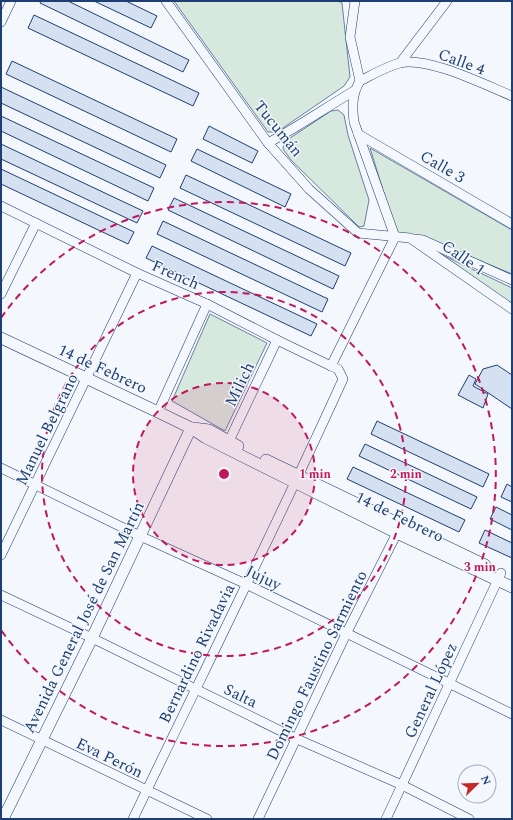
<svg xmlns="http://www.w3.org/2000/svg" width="513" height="820" font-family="Spectral,serif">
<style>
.green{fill:#d7e8df;stroke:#687fa3}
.building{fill:#d5e0f0;stroke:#1d3f73}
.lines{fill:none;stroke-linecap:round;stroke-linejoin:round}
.minor-casing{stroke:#1d3f73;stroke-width:10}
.major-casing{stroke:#1d3f73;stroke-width:12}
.minor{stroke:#f4f7fb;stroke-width:9}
.major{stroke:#f4f7fb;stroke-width:11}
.ring{fill:none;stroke:#c2185b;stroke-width:2;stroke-dasharray:7 5}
.labels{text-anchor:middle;stroke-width:3;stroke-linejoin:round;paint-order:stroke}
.street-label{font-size:16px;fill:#1d3f73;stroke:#f4f7fb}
.centre{fill:#c2185b;stroke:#f4f7fb;stroke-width:2}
.ring-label{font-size:12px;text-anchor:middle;font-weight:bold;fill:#c2185b;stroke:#f4f7fb;stroke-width:3;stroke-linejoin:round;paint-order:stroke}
</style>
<rect width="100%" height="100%" fill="#f4f7fb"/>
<g class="green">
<path d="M174,1h164l4,2 8,74 -6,9 -67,46h-9z"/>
<path d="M338,110l6,5 4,20 21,65 -5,26 -5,1 -68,-67 -8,-11 1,-7 47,-31z"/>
<path d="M370,148l142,82v44l-89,-37 -27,-5z"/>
<path d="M434,251l78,37v16z"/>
<path d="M210,314l57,29 -42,88 -53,-30z"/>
</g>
<g class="building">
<path d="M41,1h27l121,59 -6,12 -143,-69z"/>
<path d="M94,1h32l31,15 -6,12z"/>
<path d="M34,15l165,78 -6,13 -165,-78z"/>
<path d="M12,61l165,78 -6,13 -165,-78z"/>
<path d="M1,87l165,78 -6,13 -159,-75z"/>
<path d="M1,116l153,72 -6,13 -147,-70z"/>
<path d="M209,126l49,25 -6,12 -49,-24z"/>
<path d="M1,144l142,67 -6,12 -136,-64z"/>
<path d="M197,149l94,45 -6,13 -94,-46z"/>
<path d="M1,169l133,63 -6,12 -127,-60z"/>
<path d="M186,175l165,78 -6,13 -165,-78z"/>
<path d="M174,198l165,78 -6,13 -165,-79z"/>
<path d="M163,221l165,78 -6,13 -165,-78z"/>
<path d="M152,246l165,78 -6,12 -165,-78z"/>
<path d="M497,365l15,10v34l-37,-25 8,-15z"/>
<path d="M469,375l7,4 -3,7 15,8 -5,14 -25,-13z"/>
<path d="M377,421l112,53 -6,13 -112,-53z"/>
<path d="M365,444l112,53 -6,12 -112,-53z"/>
<path d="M353,467l112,53 -6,12 -112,-53z"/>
<path d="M507,484l5,3v15l-11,-5z"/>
<path d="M496,507l16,8v15l-22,-11z"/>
<path d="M485,530l27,13v15l-33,-15z"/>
</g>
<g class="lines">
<defs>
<g id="minor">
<path d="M166,1l102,142 41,46 49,44 52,5 102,71"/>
<path d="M1,22l10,-21"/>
<path d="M400,63l47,-62"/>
<path d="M360,81c12,-6 27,-15 40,-18 27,-7 85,22 112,33"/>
<path d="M358,134l154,90"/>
<path d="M268,143c30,-16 57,-35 86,-52"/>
<path d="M1,206l136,67 70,31 70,36 54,26 7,3 5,10c-67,148 -140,294 -210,440"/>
<path d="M414,239l9,1 89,40"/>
<path d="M1,294l35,-71"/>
<path d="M331,366l64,-129 -41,-115c-2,-16 -2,-28 6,-41l-10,-44 5,-36"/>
<path d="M158,412l49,-108"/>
<path d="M229,441l48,-101"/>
<path d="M1,468l139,68 106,48 266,130"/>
<path d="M1,555l136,-282"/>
<path d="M1,595l91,43 205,101 105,46 67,34"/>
<path d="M1,720l206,99"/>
<path d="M258,819l88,-185 54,-107"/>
<path d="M386,819l115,-246"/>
</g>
<g id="major">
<path d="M1,338l157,74 33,16 15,10 90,45 101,50 115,54"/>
<path d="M193,428l16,2 29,16"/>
<path d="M266,460l219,105"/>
<path d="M3,819l89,-181 99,-210"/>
</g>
</defs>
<use href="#minor" class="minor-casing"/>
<use href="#major" class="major-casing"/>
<use href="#minor" class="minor"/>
<use href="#major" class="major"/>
</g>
<circle cx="224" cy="474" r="91" fill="#c2185b" fill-opacity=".12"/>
<g class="ring">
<circle cx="224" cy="474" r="91"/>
<circle cx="224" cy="474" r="182"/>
<path d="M1 318A272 272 0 1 1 1 630"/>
</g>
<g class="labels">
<g class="street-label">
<text transform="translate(462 61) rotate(20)" y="6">Calle 4</text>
<text transform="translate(279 128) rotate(51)" y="6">Tucumán</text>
<text transform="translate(443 166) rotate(30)" y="6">Calle 3</text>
<text transform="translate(464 257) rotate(35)" y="6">Calle 1</text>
<text transform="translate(176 274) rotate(24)" y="6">French</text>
<text transform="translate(103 368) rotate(25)" y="6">14 de Febrero</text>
<text transform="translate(239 384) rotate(-64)" y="6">Milich</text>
<text transform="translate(46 429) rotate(-64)" y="6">Manuel Belgrano</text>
<text transform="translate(400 516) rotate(26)" y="6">14 de Febrero</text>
<text transform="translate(264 577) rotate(26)" y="6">Jujuy</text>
<text transform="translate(83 617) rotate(-64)" y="6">Avenida General José de San Martín</text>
<text transform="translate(196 653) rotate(-64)" y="6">Bernardino Rivadavia</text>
<text transform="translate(316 665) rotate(-64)" y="6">Domingo Faustino Sarmiento</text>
<text transform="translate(430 690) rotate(-65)" y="6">General López</text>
<text transform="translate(241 695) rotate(26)" y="6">Salta</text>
<text transform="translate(110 757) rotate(26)" y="6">Eva Perón</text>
</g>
</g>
<circle cx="224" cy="474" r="6" class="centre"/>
<g class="ring-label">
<text x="315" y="478">1 min</text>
<text x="406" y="478">2 min</text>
<text x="480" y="571">3 min</text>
</g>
<rect width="513" height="820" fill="none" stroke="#1d3f73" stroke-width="4"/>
<g transform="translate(477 784) rotate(67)"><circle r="19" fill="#f4f7fb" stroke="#9eadc5"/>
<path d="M0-3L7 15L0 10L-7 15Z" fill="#c62828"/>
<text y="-6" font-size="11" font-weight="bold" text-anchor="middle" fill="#1d3f73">N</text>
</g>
</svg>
